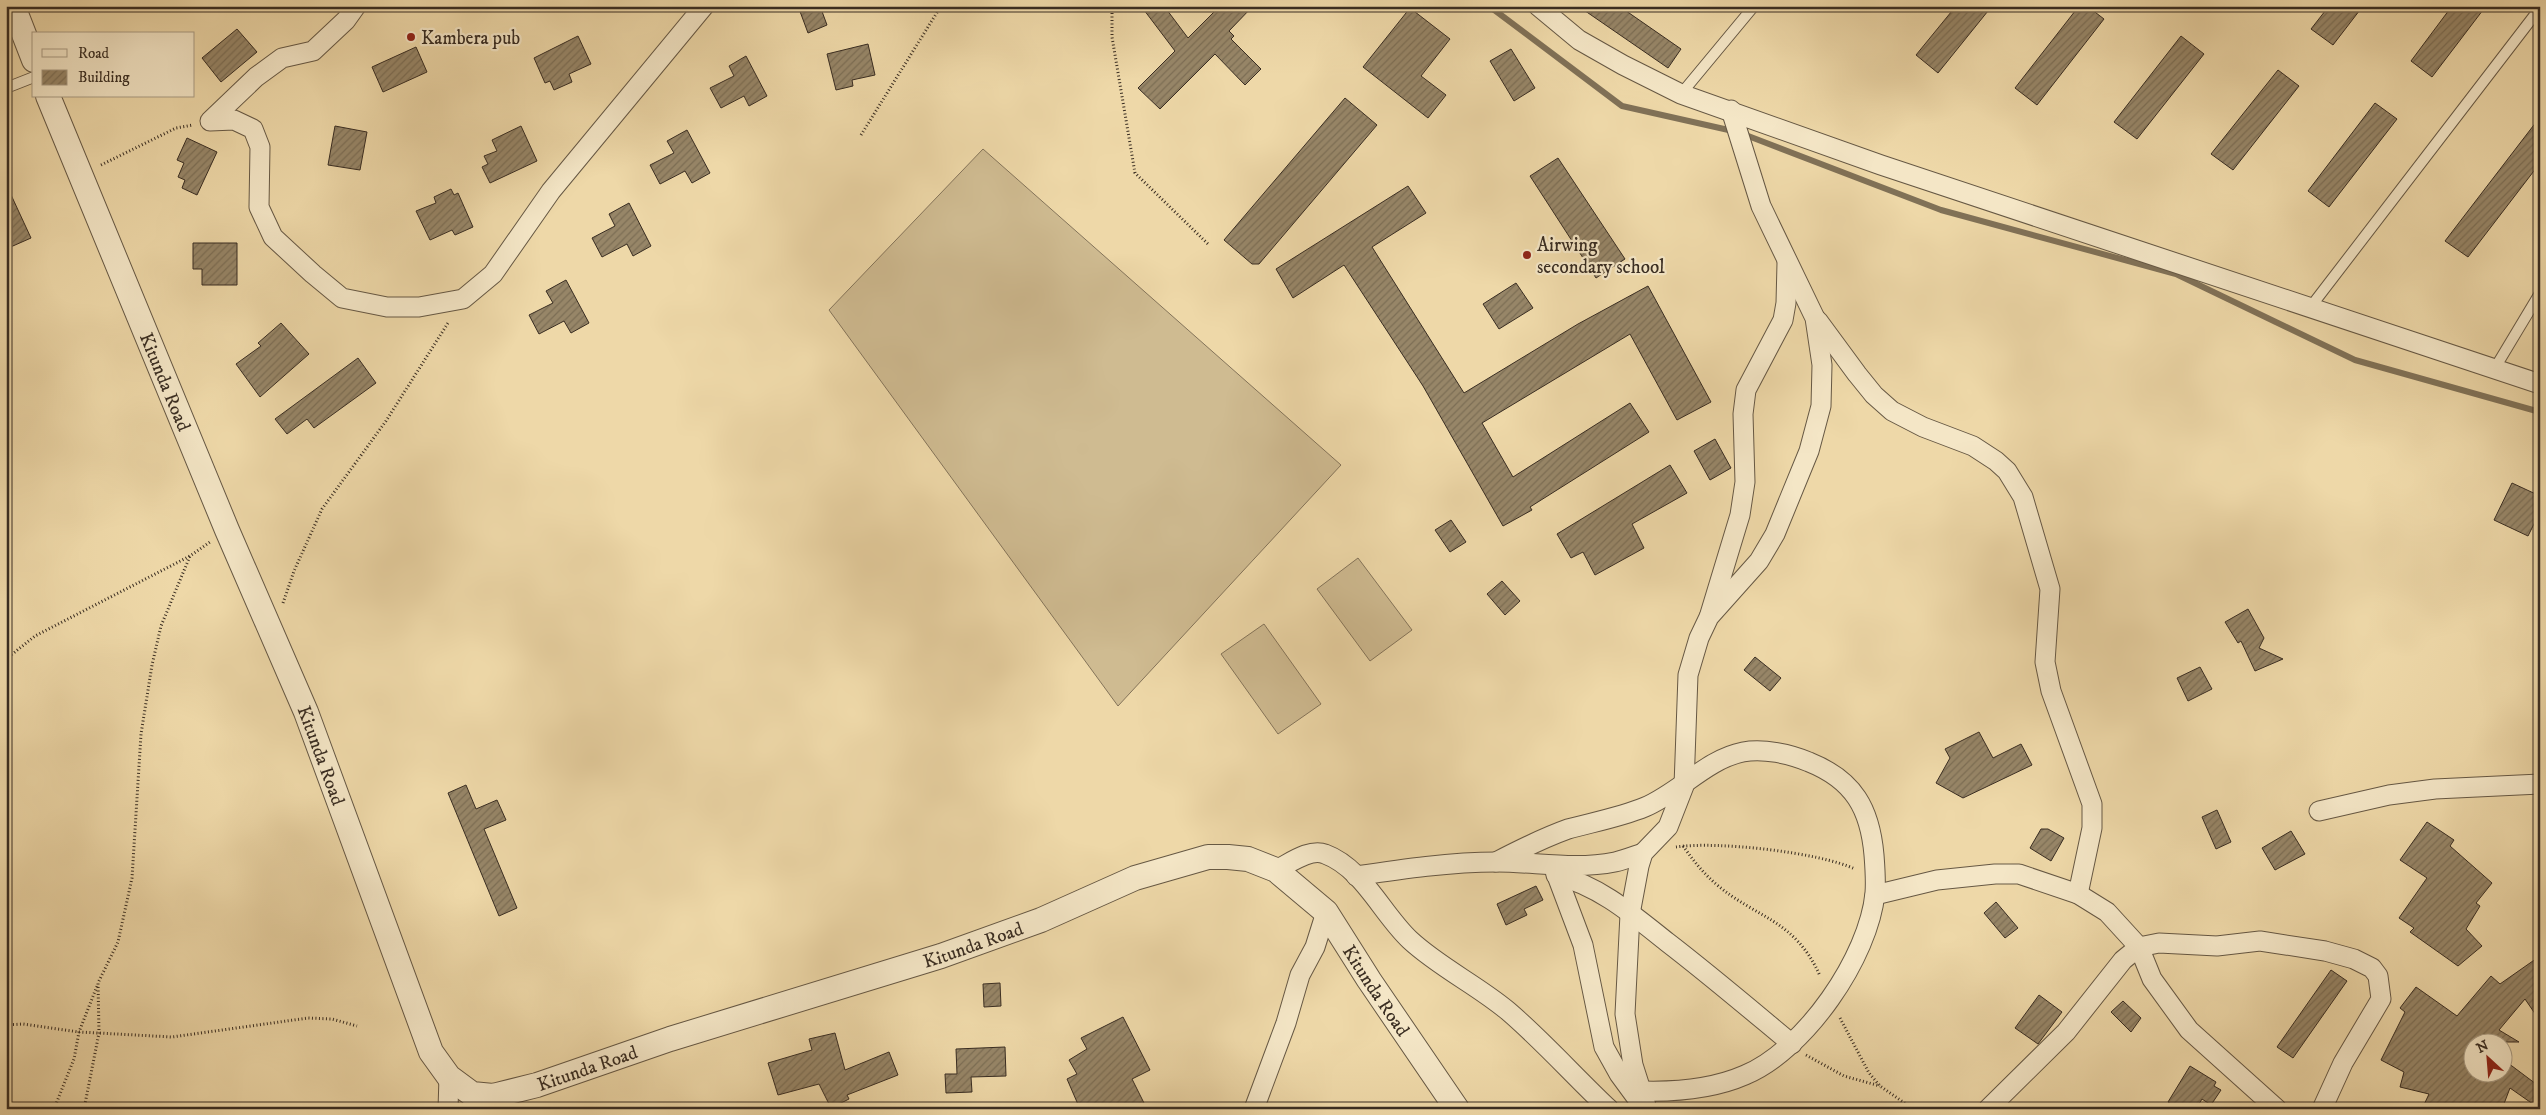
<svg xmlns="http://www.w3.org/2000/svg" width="2546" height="1115" font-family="'IM FELL DW Pica',serif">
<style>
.pitch{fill:#cfbb91;stroke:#84745a}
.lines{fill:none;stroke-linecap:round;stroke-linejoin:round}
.stream{stroke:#807157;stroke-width:6}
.building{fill:url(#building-hatch);stroke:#392d22}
.service-casing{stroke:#665844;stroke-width:12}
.minor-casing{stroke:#665844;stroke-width:21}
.tertiary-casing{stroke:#665844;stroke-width:26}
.path{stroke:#392d22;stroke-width:3;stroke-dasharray:1 2.5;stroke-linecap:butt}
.service{stroke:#f4e6c6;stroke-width:10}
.minor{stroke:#f4e6c6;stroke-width:19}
.tertiary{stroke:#f4e6c6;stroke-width:24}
.poi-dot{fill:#8f2418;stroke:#f4e6c6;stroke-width:2}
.labels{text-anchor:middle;stroke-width:4.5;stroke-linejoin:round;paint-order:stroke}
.poi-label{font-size:19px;fill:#392d22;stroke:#f4e6c6;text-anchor:start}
.street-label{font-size:19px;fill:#392d22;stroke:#f4e6c6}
</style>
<defs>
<pattern id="building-hatch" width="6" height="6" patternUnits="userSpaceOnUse" patternTransform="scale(1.25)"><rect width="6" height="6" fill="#978668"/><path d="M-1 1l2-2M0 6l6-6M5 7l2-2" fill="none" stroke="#7c6e55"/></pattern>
</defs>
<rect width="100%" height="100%" fill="#eed8a8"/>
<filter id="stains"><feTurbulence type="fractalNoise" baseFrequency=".004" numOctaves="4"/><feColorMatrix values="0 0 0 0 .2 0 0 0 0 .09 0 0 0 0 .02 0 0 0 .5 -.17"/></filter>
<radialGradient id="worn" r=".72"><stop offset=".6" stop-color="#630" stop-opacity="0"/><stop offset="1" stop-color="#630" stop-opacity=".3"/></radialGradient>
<g class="pitch">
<path d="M983,149l358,316 -223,241 -289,-396z"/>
<path d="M1358,558l54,72 -42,31 -53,-72z"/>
<path d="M1264,624l57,80 -43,30 -57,-80z"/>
</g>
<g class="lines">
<g class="stream">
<path d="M1489,6l133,100 111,25"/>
<path d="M1743,134l198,76 235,64 179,86 185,52"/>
</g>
</g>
<g class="building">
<path d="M798,6h22l7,19 -19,8z"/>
<path d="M1141,6h23l24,32 32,-32h33l-24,25 5,5 -3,3 30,30 -16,16 -30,-31 -55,55 -22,-21 37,-37z"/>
<path d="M1578,6h41l62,43 -13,19z"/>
<path d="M1956,6h36l-54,67 -22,-18z"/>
<path d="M2079,6h8l17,13 -67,86 -22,-17z"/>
<path d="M2329,6h34l-30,39 -22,-16z"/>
<path d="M2452,6h34l-54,71 -21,-16z"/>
<path d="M1410,8l40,31 -29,37 25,19 -18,23 -65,-51z"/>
<path d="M237,29l20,23 -36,30 -19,-24z"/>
<path d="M578,36l13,28 -22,10 3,8 -18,8 -4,-9 -5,2 -11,-25z"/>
<path d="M2181,36l23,18 -67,85 -23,-17z"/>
<path d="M868,44l7,31 -23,5 1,6 -17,4 -9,-36z"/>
<path d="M416,47l11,25 -44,20 -11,-25z"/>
<path d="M1511,49l24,39 -21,13 -24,-40z"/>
<path d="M746,56l21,40 -18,10 -5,-10 -23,12 -11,-20 24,-12 -5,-10z"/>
<path d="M2278,70l21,16 -66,84 -22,-16z"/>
<path d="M1345,98l32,27 -118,139h-7l-28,-24z"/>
<path d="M2375,103l22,16 -68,88 -21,-16z"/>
<path d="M2540,117v46l-72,94 -23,-16z"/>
<path d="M335,126l32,6 -7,38 -32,-5z"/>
<path d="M521,126l16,35 -47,22 -8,-16 6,-3 -4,-8 13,-5 -5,-11z"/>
<path d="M687,130l23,43 -18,10 -7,-12 -25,13 -10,-19 24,-12 -7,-12z"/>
<path d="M187,138l30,14 -20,43 -15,-7 3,-8 -7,-3 6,-14 -7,-3z"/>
<path d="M1558,158l67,101 -29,19 -66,-102z"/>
<path d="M6,184l25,54 -25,11z"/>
<path d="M1408,186l18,27 -54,34 92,146 114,-69 70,-38 63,116 -34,18 -47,-86 -148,89 31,54 117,-74 19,29 -119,75 2,3 -29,16 -80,-140 -79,-121 -51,33 -17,-29z"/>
<path d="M451,189l3,6 4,-2 15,34 -18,8 -3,-5 -22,10 -14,-29 20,-8 -2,-6z"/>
<path d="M629,203l22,43 -18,10 -6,-12 -25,13 -10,-19 23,-12 -6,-12z"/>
<path d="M193,243h44v42h-35v-16h-9z"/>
<path d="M566,280l23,43 -18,10 -7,-12 -25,13 -10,-19 24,-12 -7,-12z"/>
<path d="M1516,283l17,25 -34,21 -16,-25z"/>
<path d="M281,323l28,31 -49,43 -24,-33 25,-18 -3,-3z"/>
<path d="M358,358l18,25 -62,45 -7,-9 -20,15 -12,-15z"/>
<path d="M1715,439l16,29 -21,12 -16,-29z"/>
<path d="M1670,465l17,28 -55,31 12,24 -49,27 -12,-23 -12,6 -14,-24z"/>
<path d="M2512,483l28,13v16l-12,24 -34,-16z"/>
<path d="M1451,520l15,22 -16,10 -15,-22z"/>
<path d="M1502,581l18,20 -15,14 -18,-21z"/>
<path d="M2248,609l16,29 -5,10 24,11 -28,12 -14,-30 -3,2 -13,-21z"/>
<path d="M1755,657l26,21 -11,13 -26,-21z"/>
<path d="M2200,667l12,22 -24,12 -11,-23z"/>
<path d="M1979,732l14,26 28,-14 11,21 -69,33 -27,-15 14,-25 -5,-9z"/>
<path d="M466,785l10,24 21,-9 9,20 -22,9 33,79 -18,8 -51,-123z"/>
<path d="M2217,810l14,32 -15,7 -14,-32z"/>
<path d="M2427,822l27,18 -4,6 42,37 -16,20 4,3 -14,23 16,17 -24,20 -48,-34 4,-4 -15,-10 28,-40 -27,-18z"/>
<path d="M2041,829h7l16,9 -13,23 -21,-13z"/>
<path d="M2291,831l14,23 -30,16 -13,-22z"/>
<path d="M1536,886l7,14 -19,9 3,6 -21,10 -9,-21z"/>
<path d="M1996,902l22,26 -13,10 -21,-25z"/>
<path d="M2540,956v65l-15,-22 -26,31 20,12h-45v30h30v-12l36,27v22l-30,-21 -8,21h-80l7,-15 -29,-7 4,-15 -23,-12 24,-48 -5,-4 16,-21 41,29 34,-40 9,8z"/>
<path d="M2331,970l16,11 -54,77 -16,-11z"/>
<path d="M1000,983l1,23 -17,1 -1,-23z"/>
<path d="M2039,995l23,17 -24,32 -23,-16z"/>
<path d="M2123,1001l18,17 -10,14 -20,-20z"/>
<path d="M1123,1017l27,53 -18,9 15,30h-67l-13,-30 10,-5 -8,-14 18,-11 -6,-11z"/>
<path d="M835,1033l10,37 44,-18 9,23 -51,20 2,4 -18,9 -12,-24 -41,11 -10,-32 44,-13 -3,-11z"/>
<path d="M1005,1047l1,29 -35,1 1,15 -26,1 -1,-19h12l-1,-25z"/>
<path d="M2190,1066l26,16 -2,4 7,4 -10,15 -9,-6 -6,10h-18l-10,-7z"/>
</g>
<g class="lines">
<defs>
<g id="service">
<path d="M6,88l28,-11"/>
<path d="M1681,94l73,-88"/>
<path d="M2309,309l231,-301"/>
<path d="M2495,368l45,-75"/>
</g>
<g id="minor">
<path d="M356,6l-10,14 -33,31 -31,7 -26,19 -46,44 24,-1 19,9 7,18 -1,60 14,30 40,37 29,24 45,9h32l44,-8 30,-25 58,-83 153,-185"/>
<path d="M1538,6l41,34 44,25 58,29 200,71 659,219"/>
<path d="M1818,321l39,53 17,21 18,16 31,16 50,19 23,15 11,10 16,26 27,92 -5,73 6,29 41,113v24l-14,66"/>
<path d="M1710,614l30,-99 5,-33 -2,-68 3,-24 37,-70 3,-17 1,-40"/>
<path d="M2319,811l70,-16 46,-6 105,-5"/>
<path d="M1496,862c23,-12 47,-24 72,-33 26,-7 53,-12 77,-22 35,-15 62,-48 98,-55 20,-4 48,2 66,10 45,18 61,47 65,93 1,13 2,25 1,38 -6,64 -70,157 -130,182 -32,14 -68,17 -103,16"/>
<path d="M1554,868l29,77 21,102 15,27 22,30"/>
<path d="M1276,870c14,-7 34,-22 49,-16 38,14 57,60 85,86 29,27 67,45 98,71 35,30 67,66 101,98"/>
<path d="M1556,875c44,11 77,40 111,67 43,33 84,68 125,102"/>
<path d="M1356,876c47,-7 94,-14 141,-14 39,0 78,8 118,0 9,-2 19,-6 28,-9"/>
<path d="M1875,895l62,-15 58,-6h24l59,20 29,18 32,35 13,32 37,51 88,79"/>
<path d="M448,1109l1,-32"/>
<path d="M1254,1109l32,-86 14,-48 15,-28 11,-35"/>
<path d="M1647,1109l-14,-44 -8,-51 5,-100 9,-48 4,-13 25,-26 16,-41 4,-111 11,-37 10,-21 50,-56 16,-27 34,-83 12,-45 1,-41 -7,-47 -54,-112 -30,-96"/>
<path d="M1988,1109l78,-77 57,-72 16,-13 20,-4 58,3 43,-5 65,10 29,8 18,9 6,8 3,23 -38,64 -21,46"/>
</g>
<g id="tertiary">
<path d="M13,6l21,54"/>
<path id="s1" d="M48,96l179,434 79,182 125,340 18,25 23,17 21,2 44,-11 133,-46 271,-83 100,-36 94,-42 73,-21h20l20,2 28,11 50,42 43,68 88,129"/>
</g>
</defs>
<use href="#service" class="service-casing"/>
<use href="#minor" class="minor-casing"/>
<use href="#tertiary" class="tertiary-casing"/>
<g class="path">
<path d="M1112,6v31l23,136 73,71"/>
<path d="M861,135l80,-129"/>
<path d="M101,165l75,-37 17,-3"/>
<path d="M283,603l11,-32 28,-62 64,-88 62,-98"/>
<path d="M6,659l29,-23 155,-80 20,-14"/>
<path d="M1683,846c10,14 20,27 33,38 41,35 79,35 104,92"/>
<path d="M1676,847c41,-6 142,5 179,22"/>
<path d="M1840,1018l29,55 11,13 33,23"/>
<path d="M6,1025l17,-1 56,8 93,5 136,-19 24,1 25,7"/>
<path d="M1806,1055l38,21 36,10"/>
<path d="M54,1109l20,-50 5,-27 18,-46"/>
<path d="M84,1109l15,-76 -1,-50 20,-41 14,-64 9,-144 11,-69 9,-39 29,-70"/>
</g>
<use href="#service" class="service"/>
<use href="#minor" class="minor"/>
<use href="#tertiary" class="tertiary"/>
</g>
<g class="poi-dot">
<circle cx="411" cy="37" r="5"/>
<circle cx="1527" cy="255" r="5"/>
</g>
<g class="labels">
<g class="poi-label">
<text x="421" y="44">Kambera pub</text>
<text x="1537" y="251">Airwing<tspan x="1537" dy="22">secondary school</tspan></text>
</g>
<g class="street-label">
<text dy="7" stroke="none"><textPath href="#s1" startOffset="309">Kitunda Road</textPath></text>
<text dy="7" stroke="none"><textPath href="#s1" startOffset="714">Kitunda Road</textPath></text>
<text dy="7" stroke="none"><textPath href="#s1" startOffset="1614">Kitunda Road</textPath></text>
<text dy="7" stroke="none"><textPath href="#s1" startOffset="2094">Kitunda Road</textPath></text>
<text dy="7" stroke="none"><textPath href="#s1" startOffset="1209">Kitunda Road</textPath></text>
</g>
</g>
<rect width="2546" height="1115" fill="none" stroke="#eed8a8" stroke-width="25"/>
<rect x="8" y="8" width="2531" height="1100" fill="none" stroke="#392d22" stroke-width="2.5"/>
<rect x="12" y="12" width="2521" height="1090" fill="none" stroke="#392d22"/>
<rect x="32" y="32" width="162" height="65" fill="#f4e6c6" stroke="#a99c84"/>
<rect x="42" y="49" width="25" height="8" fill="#f4e6c6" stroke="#a99c84"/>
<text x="78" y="58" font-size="15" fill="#392d22">Road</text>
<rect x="42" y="70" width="25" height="15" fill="url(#building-hatch)" stroke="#a99c84"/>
<text x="78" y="82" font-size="15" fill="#392d22">Building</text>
<g transform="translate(2488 1058) rotate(334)"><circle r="24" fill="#f4e6c6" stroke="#a99c84"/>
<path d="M0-4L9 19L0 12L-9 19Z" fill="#8f2418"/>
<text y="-8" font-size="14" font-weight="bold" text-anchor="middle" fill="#392d22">N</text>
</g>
<rect width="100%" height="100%" filter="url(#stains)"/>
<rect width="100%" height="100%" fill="url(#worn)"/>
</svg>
